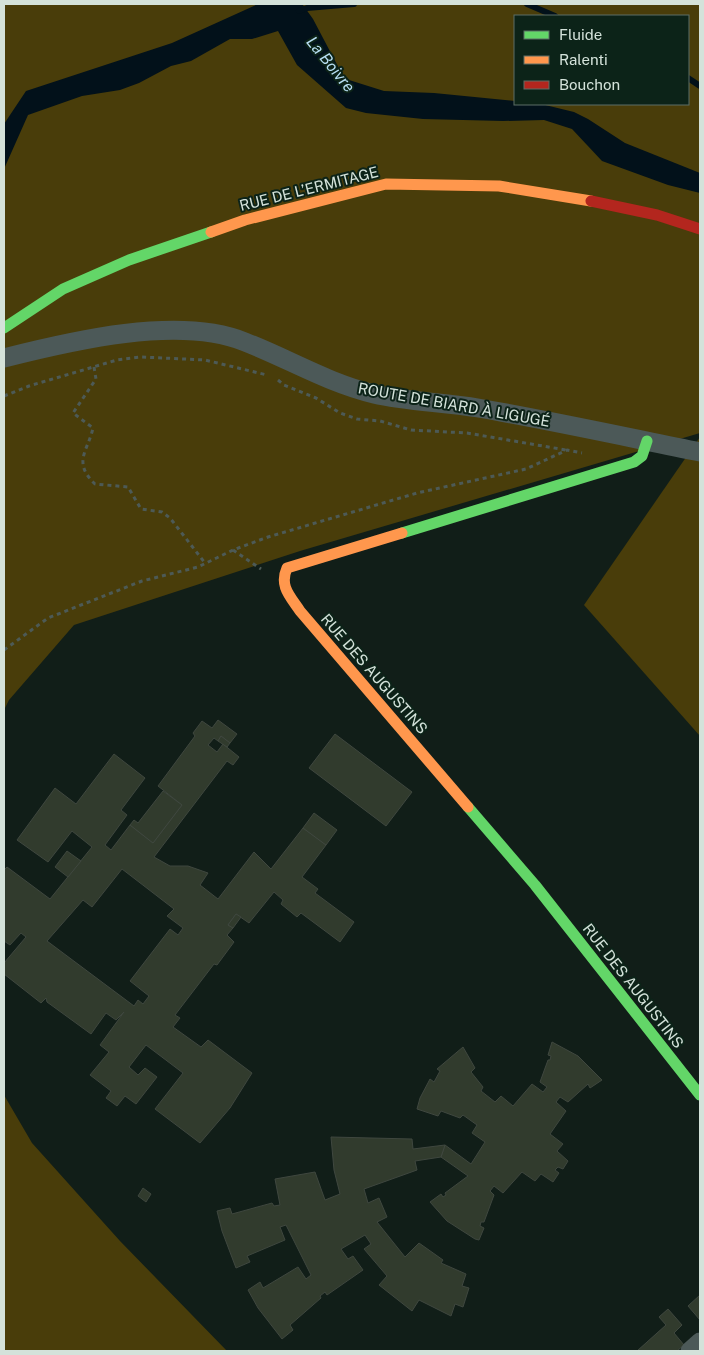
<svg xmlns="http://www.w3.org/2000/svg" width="704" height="1355" font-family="'Public Sans',sans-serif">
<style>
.forest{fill:#493d0a;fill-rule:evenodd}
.water{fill:#02111a}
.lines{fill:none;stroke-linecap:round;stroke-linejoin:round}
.stream{stroke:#02111a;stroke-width:6}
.building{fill:#313b2d;stroke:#3f473f;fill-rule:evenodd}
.path{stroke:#4d5a56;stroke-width:3;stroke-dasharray:4 4;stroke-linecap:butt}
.street{stroke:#4c5958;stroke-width:19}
.fast{stroke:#63d668;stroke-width:11}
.slow{stroke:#ff974d;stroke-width:11}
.jam{stroke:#b3261e;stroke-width:11}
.labels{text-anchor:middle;stroke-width:4;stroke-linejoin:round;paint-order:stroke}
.street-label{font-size:15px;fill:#d4e2da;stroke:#0c2318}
.water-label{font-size:16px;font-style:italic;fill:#b7def2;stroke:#0c2318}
</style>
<rect width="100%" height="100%" fill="#111e18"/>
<g class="forest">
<path d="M4,4h696v429l-400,118 -226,74 -65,75 -5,10zM515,16h173v88h-173z"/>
<path d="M700,437v299l-116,-131z"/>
<path d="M4,1095l28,48 88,98 107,110h-223z"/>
</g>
<path class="water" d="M258,4l45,1 10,14 30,57 6,4 35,11 50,2 81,8v3h26l33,8 14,7 37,24 75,30v20l-32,-8 -66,-24 -30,-32 -28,-9 -41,1 -80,-2 -57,-6 -20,-5 -49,-43 -19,-34 -26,8h-22l-39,22 -20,5 -32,17 -19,7 -38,6 -54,19 -24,54v-45l22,-33 146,-48z"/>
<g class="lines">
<g class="stream">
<path d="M527,4l28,12"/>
<path d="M299,11l8,-3 47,-4"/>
<path d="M688,78l12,8"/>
</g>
</g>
<g class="building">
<path d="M218,720l19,14 -7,9 -9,-7 -3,5 -4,-3 -6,7 9,7 6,-8 16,13 -6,8 -6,-4 -73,96 16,9h18l20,7 -8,12 18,14 36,-47 17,17 32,-41 23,17 -24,32 16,12 -3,4 39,29 -14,20 -39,-29 -4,4 -16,-13 2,-4 -9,-8 -25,31 -13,-9 -8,11 5,3 -6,7 7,7 -17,23 -3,-1 -39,51 5,3 -7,9 28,20 7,-7 44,33 -22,35 -30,35 -45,-34 28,-36 -37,-28 -17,22 9,8 7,-7 12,9 -21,27 -11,-8 -8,10 -11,-8 5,-7 -21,-16 19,-23 -9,-7 24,-33 -8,8 -10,-7 -15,21 -44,-32 -1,-4 -5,5 -37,-29v-11l22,-26 -5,-4 -11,12 -6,-4v-71l3,-3 43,32 42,-52 -20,-16 -24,31 -31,-22 38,-52 21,16 38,-50 31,24 -24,32 6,5 -22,30 6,5 19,-25 23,18 29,-38 -24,-19 37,-50 -2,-3 9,-12 10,7zM122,869l52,40 -7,7 16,12 -5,7 -8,-6 -40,52 19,15 -6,8 -5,-4 -4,6 -87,-65 36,-41 9,7z"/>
<path d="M335,734l77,58 -26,34 -77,-58z"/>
<path d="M221,736l9,7 -3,4 -9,-6z"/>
<path d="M163,791l19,14 -29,38 -23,-18 4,-5 4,3z"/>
<path d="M314,813l23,17 -11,15 -23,-17z"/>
<path d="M67,851l14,10 -13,16 -13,-10z"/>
<path d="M236,914l5,3 -8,11 -5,-3z"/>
<path d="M552,1042l26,14 24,24 -12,8 -2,-4 -20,18 -8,-5 -4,5 10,9 -16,23 13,10 -6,7 11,10 -5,8 -5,-2 -3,3 4,3 -6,9 -12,-8 -6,7 -13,-9 -19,21 -9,-7 -4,5 4,4 -10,27h-3l-1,4 4,2 -5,12 -4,-1 -28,-18 -17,-19 11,-8 2,3 3,-2 -1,-2 23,-17 -27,-19 4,-12 26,19 14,-22 -13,-9 5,-8 -14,-10 -3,3 -19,-7 -3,5 -21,-7 3,-11 10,-19 4,3 6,-11 -3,-2 26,-22 12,21 -4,4 12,15 -2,4 14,11 6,-6 12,10 19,-22 11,8 4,-5 -7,-5 8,-22h2l1,-4 -3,-1z"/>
<path d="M331,1137l81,2 1,10 32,-4 -4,12 -26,4 2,9 -53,19 4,14 11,-5 8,19 -10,5 28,35 14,-14 24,17 -2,3 25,11 -4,12 7,2 -6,19 -8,-3 -4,12 -32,-16 -7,11 -33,-26 8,-9 -23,-27 7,-5 -6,-9 -24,14 7,10 5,-3 10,14 -36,25 -2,-3 -5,4 1,2 -31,27 3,5 -11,9 -24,-31 -10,-18 12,-8 3,6 35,-21 8,12 5,-4 -25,-50 -6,2 5,13 -38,16 3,6 -14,6 -14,-37 -5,-20 13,-3 2,6 40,-11 2,3 6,-1 -5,-26 40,-7 10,28 15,-6 -6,-24z"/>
<path d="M143,1188l8,6 -5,8 -8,-6z"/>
<path d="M700,1295v25l-12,-14z"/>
<path d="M668,1309l14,16 -8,8 10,12 -7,6h-40l29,-26 -7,-8z"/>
</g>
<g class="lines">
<g class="path">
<path d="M94,367l2,12 -23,34 20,15c-5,23 -21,34 2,56l33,3 13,22 21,3 8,6 35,45"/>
<path d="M278,380l6,5 32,13 24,15 17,6 23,2 31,9 56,3 99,17"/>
<path d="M4,396l25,-10 88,-26 24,-3 64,3 62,15"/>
<path d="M233,550l28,19"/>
<path d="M4,650l44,-32 94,-37 56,-14 35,-17 35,-13 149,-44 109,-24 41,-19 15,3"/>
</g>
<g class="street">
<path d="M4,358c67,-17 175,-43 241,-16 44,17 83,41 129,52 34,8 70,8 104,14 75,13 148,29 222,44"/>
<path d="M690,1351l10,-9"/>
</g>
<g class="fast">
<path d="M4,328l59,-39 66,-29 82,-28"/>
<path d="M402,533l232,-71 8,-6 5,-15"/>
<path d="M468,807l67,78 165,210"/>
</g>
<g class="slow">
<path d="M211,232l34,-12 141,-36 113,2 92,15"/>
<path d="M402,533l-115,35c-8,18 3,28 13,43l168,196"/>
</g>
<path class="jam" d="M591,201l66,14 43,14"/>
</g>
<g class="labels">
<g class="street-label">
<text transform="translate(309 189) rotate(-14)" y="5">RUE DE L’ERMITAGE</text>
<text transform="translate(454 405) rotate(10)" y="5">ROUTE DE BIARD À LIGUGÉ</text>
<text transform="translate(374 674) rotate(49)" y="5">RUE DES AUGUSTINS</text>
<text transform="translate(633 986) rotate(52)" y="5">RUE DES AUGUSTINS</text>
</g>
<g class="water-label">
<text transform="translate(331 64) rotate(51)" y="6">La Boivre</text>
</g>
</g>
<rect width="704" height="1355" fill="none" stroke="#d4e2da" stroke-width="10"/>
<rect x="514" y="15" width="175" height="90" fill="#0c2318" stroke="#5c6f66"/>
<rect x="524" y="31" width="25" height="8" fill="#63d668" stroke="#5c6f66"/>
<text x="559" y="40" font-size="15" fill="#d4e2da">Fluide</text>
<rect x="524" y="56" width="25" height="8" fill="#ff974d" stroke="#5c6f66"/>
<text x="559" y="65" font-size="15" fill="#d4e2da">Ralenti</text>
<rect x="524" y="81" width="25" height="8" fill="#b3261e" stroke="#5c6f66"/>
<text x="559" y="90" font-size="15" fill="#d4e2da">Bouchon</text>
</svg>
